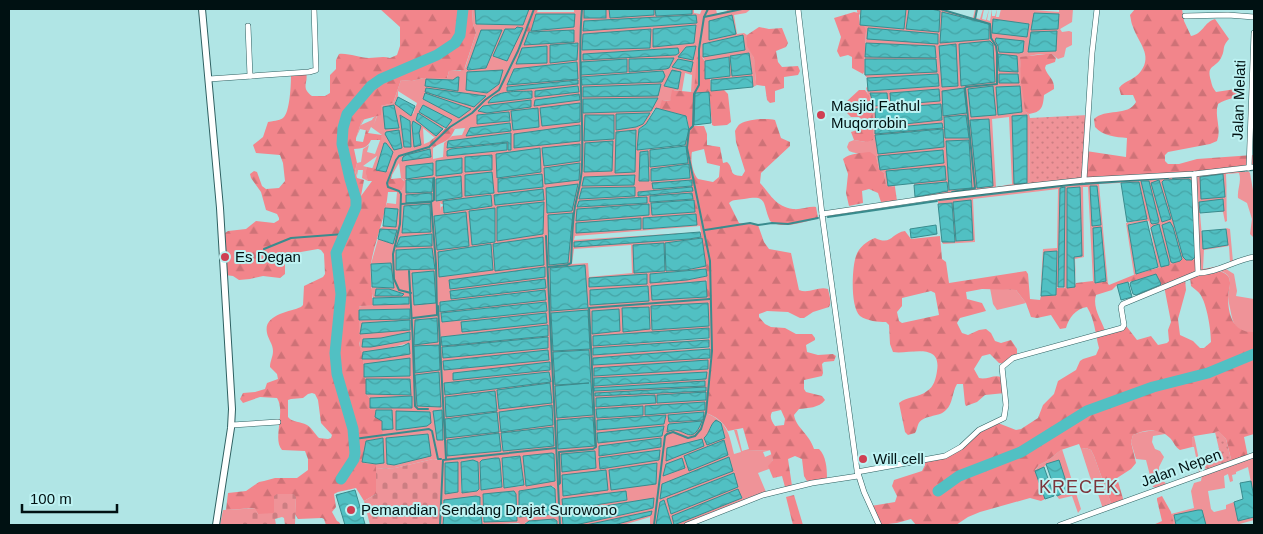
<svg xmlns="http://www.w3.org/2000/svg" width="1263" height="534" font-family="Helvetica,sans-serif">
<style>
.grass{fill:#ef9398;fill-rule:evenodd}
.forest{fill:url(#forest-firs);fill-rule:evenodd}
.cemetery{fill:url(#cemetery-stones)}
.garden{fill:url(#garden-dots)}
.water{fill:url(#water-waves);stroke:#398c8e}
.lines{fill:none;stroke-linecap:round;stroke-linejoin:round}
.stream{stroke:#398c8e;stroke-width:2}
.river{stroke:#51c0c3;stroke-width:11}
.minor-casing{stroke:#2e6061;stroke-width:6}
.tertiary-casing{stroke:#2e6061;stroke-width:8}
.minor{stroke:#fff;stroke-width:5}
.tertiary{stroke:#fff;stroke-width:6}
.poi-dot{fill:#cf3f53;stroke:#bdf2f2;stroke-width:2}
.labels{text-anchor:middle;stroke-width:4;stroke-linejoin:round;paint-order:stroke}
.street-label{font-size:15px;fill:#001112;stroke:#bdf2f2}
.poi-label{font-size:15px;fill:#001112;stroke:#bdf2f2;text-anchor:start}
.quarter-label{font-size:18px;letter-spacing:1px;fill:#7d353b;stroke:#bdf2f2}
</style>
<defs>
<pattern id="forest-firs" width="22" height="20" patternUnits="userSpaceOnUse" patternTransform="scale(1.25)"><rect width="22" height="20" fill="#f2858b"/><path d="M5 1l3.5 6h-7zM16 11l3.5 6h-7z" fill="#ce7277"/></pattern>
<pattern id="cemetery-stones" width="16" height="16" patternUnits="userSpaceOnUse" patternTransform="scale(1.25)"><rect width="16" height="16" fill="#ef9398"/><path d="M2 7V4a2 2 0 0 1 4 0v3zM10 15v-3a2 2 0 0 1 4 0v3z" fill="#cb7e82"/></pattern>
<pattern id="garden-dots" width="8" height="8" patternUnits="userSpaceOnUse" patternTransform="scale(1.25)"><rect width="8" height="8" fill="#ef9398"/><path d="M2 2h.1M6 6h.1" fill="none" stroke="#cb7e82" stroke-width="1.8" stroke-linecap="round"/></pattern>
<pattern id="water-waves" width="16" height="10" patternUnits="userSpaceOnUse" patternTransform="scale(1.25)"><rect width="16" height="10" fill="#51c0c3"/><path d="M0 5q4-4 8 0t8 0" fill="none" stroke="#45a4a6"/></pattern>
</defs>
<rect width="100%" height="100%" fill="#b0e5e5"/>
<g class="grass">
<path d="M472,9h3l1,15 47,1 6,-16h3l-7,18 4,5 16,-2 30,-16h-39l1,-2h37v-3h10v9h22v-9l48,6v-6h1l1,7 36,-3v-4h2v4l6,1 2,-5h14l1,5 10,-3 -1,-2h25l-5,4 -12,2 3,19 7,-1 3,2c-2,9 4,15 7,23 2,9 0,19 3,27l-4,2 -1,-11 -41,4 -1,-2 20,-2 -1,-19 -24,4 -2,-4 -9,34 -3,1 1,-17 -7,-2 -3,18 -8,-1 -4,11 -7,-1 -4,9h-5l-8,15 -7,5 -1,21 48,-4 -36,5 1,16 37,-4 1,1 -38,5v12l39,-3 2,2 -39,3v6l39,-3v1l-54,5v4l55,-5 -1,2 -42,3v6l43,-3 1,1 -42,3v12l43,-3 1,2 -53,4v11l54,-4 3,1 -125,10 -1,4 126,-8 -126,10 115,-3 12,-2 1,1 -37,5 1,28 20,-1 20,-4v3l-56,5v9l37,-3 20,-4 -1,5 -17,2 -37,17 55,-3 4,2 1,52 -6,62c22,9 23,21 28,41l7,-2 -7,-22h3l5,21 29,-1 -8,2 2,5 7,-3 1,6 -4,6v3l-11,4 8,19 -21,7v2l-58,24h-15l-8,-25 -4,2 -4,23h-6v-8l-27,8h-9l37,-10 -65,10h-11l78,-17 -91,6 1,11h-6l-1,-4 -30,1 -2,3 -6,-2 -36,2 -2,-28 -37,4v24h-3l2,-49 -1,-17h-8l-38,9 -19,1v-5l8,-1 -2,-33 11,-1 -1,-18 -22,-1v-2h42v-11l-42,1 -4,-4 45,1 -1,-16h-44l-2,-2 46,-1 -32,-13 -14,1c-5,-14 -6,-28 -5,-44l51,-1v-10l-51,1v-3l5,-2h36l8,-8 -35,1 -2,-8 1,-3 19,1v-25l-20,1 7,-25 15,5 4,-14 -17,-1 3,-3 13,1 2,-17 -13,-2 2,-5 9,1 1,-12 5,-2 2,-10 -3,-2 -2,-15 -7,12 -2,-3h-4l6,-20 -8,-9 -8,27 -4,-1 5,-13 -14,10 4,1 -1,7 2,7 -6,-3 1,-8h-5l-1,6 -2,-5 2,-8 4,-1 2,-13 6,-4 -2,7 8,2 7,-19 -11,-8 -2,4 -9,-2 -4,9 6,-18 3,-2 -4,7 11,-5 1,-2 4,-3 -3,9 7,-18 12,-3 8,-23 11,1 11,-3h24l2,-7h11l5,-3 11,-35 -3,-9zM696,15v8l-113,8 1,-10zM650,29v19l-67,2zM574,30l-31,14 -14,-12 2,1zM678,48l1,5 -3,2 -93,4v-5zM626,59l1,13 -46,3v-12zM576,62l1,17 -70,5 7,-15zM663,71l-81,14v-8zM427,79l26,1 4,-1 1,12zM468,80l31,4 -12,9 -21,-3zM578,81v3l-71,7v-4zM398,91l19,12 -4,11 -18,-12 3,-5zM423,105l28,15v1l-6,7 -26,-17zM509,112l1,9 -33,3v-9zM418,113l25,16 5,-3 7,3 10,-1 -3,7 -10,1 -8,7 -1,14 -10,2v-11l-4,-6 -5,2 -1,-16 11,9 2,-1 -20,-16zM649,113l-6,11 -7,3 -20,2v-14zM510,123v8l-40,-3zM510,133l1,17h-3v-8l-60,6zM507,143v7l-59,6 -1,-5 4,-2zM635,175l-1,10 -51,1zM635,187v9l-56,3 3,-11zM490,195l2,11 -49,6v-6l-2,1v5l-1,-10 1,2h2v-2zM494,195l50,5 -49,5zM646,197v6l-69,4 2,-6zM431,234l1,12h-36l4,-9zM631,245l1,28 -43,4 -1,-14 -16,1 2,-15zM589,278l58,6 -57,3zM545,279v9l-94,11 -1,-7zM545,290l1,10 -105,2zM546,302l1,9 -105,11 -1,-9zM547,326v10l-105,9v-8zM709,328v11l-116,7zM547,337l1,11 -105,10v-11zM709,340v8l-116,7zM409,343l-30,16 -16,-7 18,-2zM709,349v9l-116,7 1,-7zM706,372v7l-112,7 1,-8zM704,412l-2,8 -33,2v-7zM499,433l2,18 -54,5zM428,434l-27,30 -7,1 -7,-1 -1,-26zM660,450l-60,19v-1l-1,-10zM518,456l4,30 -18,2 -2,-30zM495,458h4l1,4 2,25 -21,3 -1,-28 2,-2zM473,460l5,2 1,27 -18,3v-30zM553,486l2,3 1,25 -37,3v-26zM626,491l1,9 -64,10zM483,494h33l1,27h-34z"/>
<path d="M857,9h4v16l43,4 2,-20h3l-3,20 34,-18 -9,-2h8l34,9 2,-9h3l-2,9 4,1 3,-10h1l-2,10 4,1 3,-11 -2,11 3,1 2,-12v7h3l2,-7 -1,8h3l2,-8 30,1 3,-1v1l25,2v-3h14l-1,13 -12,7 2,3 7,-1 3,1v13l-6,3 -2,9 -6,2 -6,-5c-12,0 -22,0 -32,6l6,52 3,2 1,4 -1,68 216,-18v4l3,-1 2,2 4,23v42l-4,-4 2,-15 -5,-16 -9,-5c-1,-9 4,-16 1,-25l-13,1c1,16 0,31 1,47l-2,1 -2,-10h-17l18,-1 -25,-9 4,46 24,-3 -1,-17 4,1 3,33 -7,7 8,5 3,17 -1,5 18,3v33c-19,1 -21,-8 -24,-24 -1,-4 -2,-9 -2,-12 0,-4 2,-8 2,-12 1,-18 -22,-13 -32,-11v-13l-4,-1 -4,-80 -26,1 -2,2 22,76 -3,2 -8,-33 -11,-2 10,38 -3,2 -17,-38 9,40 -3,1 -9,-47 -20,3 7,50 -2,1 -8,-52 21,-4 -9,-37 -39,2 9,101 -2,-4 -6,-54 -7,1 2,55 -2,-2 -5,-94h-5l1,70 -9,2 1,24 -2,-26 8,-1 -15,-68v100l-3,-1 -4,-99 -2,99 -2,1 1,-37 -13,1 -4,48 3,-51 14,-1 1,-59 -85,10 2,43 -32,2 -1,-2 13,-1 -3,-38 -14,1v-5l-23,1v-3l33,-6 -1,-9 -33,3v-2l31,-3 -57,5h7v2l-9,-2 -2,-12 -5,-4 -3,-13c-9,-3 -18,-1 -27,-5l-2,-4 2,-5 5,-2 12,2 8,-6 -2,-27 -6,-21 2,-2 1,5 70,-5 -2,-12 -70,4 -3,-4 2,-41 -7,-9 1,-9 -3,-3zM869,28l69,6 -71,5zM866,43l69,3 1,11zM936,59l1,13 -72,-12v-1zM939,89l1,12 -49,4v-12zM940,104l2,16 -66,6 -1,-17zM1027,115v67l-15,-65zM1009,117l3,67 -16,3 -4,-68zM943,129l1,18 -69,-12zM943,150l1,13 -63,7zM1097,186l4,39 -8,1zM1229,246l1,16 -6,3 -21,4 1,-19z"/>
<path d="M990,288l26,2 10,13 -29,7 -4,-6z"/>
<path d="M1159,430l6,4 -12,2 -1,6 3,7 5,2 4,6 -5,10v7l7,10 -10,4 -3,-1 -7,-27 -10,-1 -5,-17 2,-7c8,-4 17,-4 26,-5z"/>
<path d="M1194,436l8,38 52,-19v43l-6,-31 -12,5v2l-4,1 1,6 -3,1 -2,-8 -4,2 1,12 -17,3 3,18 3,3 12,-3v-4l8,-3 4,18 16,-3v3l-18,5h-30l-32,-8 2,8h-2l-3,-11 23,-6 -3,-17 3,-8 7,-2 1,-6 -17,6 -1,-4 15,-5 -5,-25h-2v-9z"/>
<path d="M1086,448l5,2 3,6 18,50 -9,3 -7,-21 -6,-11 -9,-28z"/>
<path d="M1062,449l19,60 -3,4 -6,-17 -13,3 -2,-3 12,-5 -22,-27 -3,3 -9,4 4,-6 8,-4z"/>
<path d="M243,509v16h-23l3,-15z"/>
</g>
<g class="forest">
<path d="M380,9h92l1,15 3,9 -12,37 -15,1 -2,7h-24l-11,3 -11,-1 -8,23 -12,3v9l-19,5 -6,18v3l7,1 3,-12 3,1 -1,2 14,2 -1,5h-10c-4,9 -9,8 -17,9l3,14 -2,8 2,7 7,2 -3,16 11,-15h-4c-2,-5 -3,-9 -1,-14l23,5 2,3 -1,4 10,-1 4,4 -3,8 -5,2h-9c-2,23 -11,43 -16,66 -3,15 0,32 1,47l-12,1 -2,1v25l2,5 -2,6 5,21v13l2,2v15l4,4v12h6l-1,5 7,6 1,17 -17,3 -2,22 12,1v30l-12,7 -8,-13 -18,4 -4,2 2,13 -4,5 5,9 2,1 2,3h-15l-2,-6 -2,-1 -24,1 -3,-5 1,-17 -22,-1 1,17 -2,1h-15l-4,-6 -28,2 2,-17 18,-2 13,-9 5,-1 11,-3h22l11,-8v-11l-3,-8 -23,-1c-10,-11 4,-38 -5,-52l-17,-1 -17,6 -3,-4 3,-6 12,-1 10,-3 2,-6 11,-4 -1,-5 -7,-7c0,-6 3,-10 3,-16 0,-7 -5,-12 -6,-18 -4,-19 23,-21 34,-26l2,-2 1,-19 19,-9 2,-3 -1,-20 -3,-4 -3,-1 -23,4 -10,8v13l-5,4 -17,-2 -13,3 -11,1 -6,-4 -8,-1 -3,-40 6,-4 18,-2 10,-8 18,2 5,-3v-2l-2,-4 -11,-4 -5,-18 -10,-14 -1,-4 4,-3 3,1 5,14 4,3 13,-1 6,-7 -2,-18 -3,-8 -24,-2 -3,-8 10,-8 5,-15c4,-1 11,-1 15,-4 7,-5 8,-34 8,-43l15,-3c3,11 -6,15 6,24h13l5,-3v-18l6,-6v-9l3,-6c10,-1 20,4 30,4 7,0 14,-2 21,0l7,-3 3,-9v-19zM312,393l3,1 3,6 3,23 11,12 -1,3 -3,1 -9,-1c-4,-4 -7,-10 -12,-13 -7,-4 -14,-2 -19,-8v-17l3,-1 12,-1 5,-4z"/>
<path d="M532,9h6l-7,22 -2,1 -3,-1 -1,-4z"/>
<path d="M1135,9h47l2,12 7,15c12,-2 13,-14 24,-17l14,20c-8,9 -3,10 -8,19 -6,11 -15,6 -10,23 1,5 2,7 5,11l26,-4 3,3c-7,8 -18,7 -27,13 -4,12 4,25 -1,37l-7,3 -42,8 -3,3v6l3,3h11l18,-5 56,-4 1,12 -170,13 2,-29 40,6 1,-19c-11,-1 -24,-2 -32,-11l-1,-8c11,-11 34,-2 42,-17l-3,-7h-12l-2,-7c6,-8 16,-8 22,-17 12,-16 -3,-29 -8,-44 -2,-4 -2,-8 -3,-12z"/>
<path d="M854,12l5,1v11l5,2 2,4 -2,42 -1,2 -11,-6v-11l-4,-2 -8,2 -3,-6 4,-14 -7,-19z"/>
<path d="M759,27l10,2 13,-1 6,15 -2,4 -10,4 2,11 4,5 16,-1 2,5 -2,4 -14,2v11l-9,3v11l-5,1 -3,-3 -2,-14 -8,-1 -1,-1 -2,-26 -7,-12 -1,-8 1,-3z"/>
<path d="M1046,54h6l4,4 -1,4 -9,3 -1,3c2,8 10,11 9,21l-10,6c-1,12 -2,17 -15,19l-3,-2 -1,-2 -4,-28 -1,-25z"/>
<path d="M700,55l5,6v17h5l1,13 13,-1 4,4 3,28 -4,3 -13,1 -2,-1 -3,-33 -13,1 -2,33h10l3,8v11l13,2 3,16 4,-1c8,7 0,13 15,14l3,-5 -9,-29 -1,-11c1,-2 3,-6 5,-7 8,-5 27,-6 35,-4l6,18 9,4v4l-29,27 -1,10c11,12 15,23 33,26 8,1 16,-3 23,-2l2,11c-14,4 -35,12 -48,3 -8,-18 -2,-27 -26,-22 -6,1 -11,0 -15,4l10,20 19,2 6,17 5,7 22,4 8,37c10,4 19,-4 29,-1 1,5 4,13 1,18l-16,5 -9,6h-4l-12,-6 -21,-1 -8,3v3l6,7 6,3 14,1 11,6h16l3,4v2l-9,5 1,7 11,3 15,-1 3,2 -2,5 -10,1 -2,2 1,9 -1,3 -18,4v9l2,3 16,4 3,4c-6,8 -17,8 -26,9l-5,6c2,13 15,18 20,34h5c7,7 8,19 8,29l-2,1 -18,2 -3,-5 -2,-17 -7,-3 -7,3 4,27 -7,1 -3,-11 -9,2 -5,-12 5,-6 -3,-10 -28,1 7,-2 -6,-21 -15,3c-5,-9 -11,-14 -22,-18l6,-62 -1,-51 -4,-3 -1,-29 -6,-42 -3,-1 -12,-80 4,-15 -2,-12 -4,-3 -24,-6 3,-9 8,1 2,-11 19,2 3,-1 3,-34zM704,149l3,14 13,3 -1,11 -6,5 -15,-3c-5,-5 -8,-20 -6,-27zM781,410l4,9 -1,6 -9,1c-3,-4 -6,-9 -3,-14z"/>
<path d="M859,90h6c9,10 8,33 9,46l-1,4 -7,2 -12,-2 -3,-8 12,-4 1,-5 -5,-6h-8l-5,-5v-10z"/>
<path d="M448,126l7,3c-7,15 -11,11 -22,19l-4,-6z"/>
<path d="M870,152l6,4 3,13 5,4 2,12 9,2 2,14 -16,1 -3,-9 -9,-4 -7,2 1,12 -14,3 -3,-13 2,-19 -5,-15c7,-6 18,-6 27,-7z"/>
<path d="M905,231l6,8 29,-3 2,23 4,3 3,21 77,-12 2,3 2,25 10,1 1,-4 15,-1v-7l18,-1 2,-4 17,-2 2,2 11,-2 3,4 27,-11 32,-9 16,-7 14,2v13c10,-2 33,-6 32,11 0,4 -2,8 -2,12 0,19 5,37 26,36v102l-10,3 4,20 -16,6 -6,-24 -7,-7 -25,4 -2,2v9l-12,3c-5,-3 -6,-8 -10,-12 -10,-10 -25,-9 -37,-3l-2,7 5,21 -5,6 -14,9 7,24 -12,4 -18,-50 -3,-6 -5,-2 -5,1 -2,-5 -18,6 -14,11 -8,4 -4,5 10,29 -4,2 -11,-3 -50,14 -12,5 -12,8h-40l-5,-6 -14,4 -18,2 -8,-19 24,-4 2,-6 -5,-10 2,-6 28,-9 3,-6v-4l28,-9 22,-19 23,-10 18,7 5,-1 17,-11 5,-13 11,-11 4,-13 18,-11 4,-9 3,-2 13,-4 3,-7c-4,-15 -4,-28 -12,-41 -12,2 -18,11 -21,21l-6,1 -9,-14 -14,3 -6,-1 -5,-14 -10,-13 -34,-1 -16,3 1,7 15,4 4,8 -26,7 -3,5 5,10 6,2 11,-5 7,-1 5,4 4,8 6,2 10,-3 6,9v6l-13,9 -5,-1 -9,-9 -8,2 -8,13 5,9c8,2 15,-4 22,-1l4,16 -20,2 -8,7 -11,4 -1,-2 -2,-20h-6c-5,8 -4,20 -11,26 -7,8 -24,4 -28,15 -1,2 -1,5 -3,8l-7,2 -3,-3 -6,-29c8,-7 20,-5 28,-12 7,-4 9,-13 10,-20 5,-30 -29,-16 -44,-19l-3,-8 -1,-19 -3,-3c-8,0 -19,-1 -26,-6 -10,-9 -8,-49 -4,-60 3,-9 11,-15 19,-18 17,8 16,-5 30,-7zM1190,277l1,9c3,3 7,5 9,8 7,10 11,36 11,48l-7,6h-4l-7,-7 -13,-6 -2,-16 8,-29 -1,-11zM1133,281l28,3 -1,1 4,1 7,36 -3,8 1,11 -2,2 -9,2 -7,-9 -14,4 -10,-13 -3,-2 -18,8c-4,-12 -14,-25 -10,-38l16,-5 5,-5zM931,291l4,2 4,22 -37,8 -3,-2 -2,-9 5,-6v-8z"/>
<path d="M794,495l9,30h-10l-7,-28z"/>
<path d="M1162,496l9,16 3,13h-21l9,-4 -5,-21v-2z"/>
</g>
<g class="cemetery">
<path d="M433,459l10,1 -3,65h-70l-6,-24 12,-7v-25l19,-1z"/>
<path d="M277,494h17l2,3 -1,27 -10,1 -1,-7 -2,-1 -7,2 1,6h-33v-16l12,-1 3,6 16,-1v-17z"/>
</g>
<g class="garden">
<path d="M1088,115l-4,65 -55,6 1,-68z"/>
<path d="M1219,431l7,8 6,24 -26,10 -2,-13 13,-5 2,-6 -4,-17z"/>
</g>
<g class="water">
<path d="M475,9h54l-6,16 -47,-1z"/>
<rect x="584" y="9" width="22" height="9"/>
<path d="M609,9h45v6l-44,3z"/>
<path d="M655,9h37v5l-36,2z"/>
<path d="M861,9h45l-2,20 -44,-4z"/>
<path d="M909,9h22l9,2 -1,21 -33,-3z"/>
<path d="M942,12l47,12v15l-49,4z"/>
<path d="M1034,13l25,1 -1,15 -27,1z"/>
<path d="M536,14h39l-1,13 -43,4z"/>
<path d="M696,15l1,8 -114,8 1,-10z"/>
<path d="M732,15l4,19 -27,6v-19z"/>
<path d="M993,19l36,5 -2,13 -35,-4z"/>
<path d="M696,25l-2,18 -41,4v-18z"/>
<path d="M517,27l6,1 -16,33 -14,-5 12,-27h10z"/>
<path d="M868,28l70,6v10l-71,-5z"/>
<path d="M651,29l-1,19 -68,2 1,-16z"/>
<path d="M481,30h21l-16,38 -18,2 -1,-1z"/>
<path d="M574,30v12l-50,3 5,-13z"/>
<path d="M1057,31l-1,20 -28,1 3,-20z"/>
<path d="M743,35l2,15 -42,7v-13z"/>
<path d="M996,38l28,3 -1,11 -4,1 -20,-1 -1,-6 -3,-5z"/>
<path d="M990,41l3,3 2,38 -34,4 -2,-42z"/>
<path d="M578,43l-1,17 -27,3v-18z"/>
<path d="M866,43l69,3 1,12 -71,-1z"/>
<path d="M956,44l2,42 -16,1 -3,-41z"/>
<path d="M547,46v17l-31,1 6,-16z"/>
<path d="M696,46l-3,14 -15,-3 8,-10z"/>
<path d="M678,48l1,5 -3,2 -93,5v-6z"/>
<path d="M749,53l3,21 -20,2 -2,-20z"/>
<path d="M998,54l19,2 1,16 -19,-1z"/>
<path d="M729,57l1,19 -25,3v-18z"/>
<path d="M674,58l-5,10 -3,1 -37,3v-13z"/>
<path d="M627,59v13l-46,3v-13z"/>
<path d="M678,59l15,3 -2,10 -19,-5z"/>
<path d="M865,59h71l1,13 -72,3z"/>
<path d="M577,62l1,17 -71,6 7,-16z"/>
<path d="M503,70l-4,14 -12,9 -21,-3 1,-18z"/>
<path d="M672,70l9,2 -3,17 -14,-3z"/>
<path d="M663,71l2,5 -3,6 -80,3 -1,-8z"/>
<path d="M938,74l1,12 -71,5 -1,-13z"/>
<path d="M999,74h19l1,9h-20z"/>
<path d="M752,76l1,11 -42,4v-11z"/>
<path d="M457,77h2l-1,14 -33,-5 1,-7 27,1z"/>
<path d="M578,80v4l-71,7v-4z"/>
<path d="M661,84l-3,12 -75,1v-10z"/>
<path d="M578,86l1,6 -44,5v-6z"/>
<path d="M993,86l3,29 -25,2 -3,-28z"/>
<path d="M1020,86l2,26 -24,3 -2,-28z"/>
<path d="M426,88l60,8 -12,11 -3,-1 -46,-14z"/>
<path d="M964,88l3,25 -24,3 -1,-25z"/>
<path d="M939,89l1,12 -49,4 -1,-12z"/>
<path d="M532,91v7l-44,5c7,-14 30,-11 44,-12z"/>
<path d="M709,92l2,31 -17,2 1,-32z"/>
<path d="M425,93l46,16 -12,9 -36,-19z"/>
<path d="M870,93h17l1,12 -14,1z"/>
<path d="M579,94l1,6 -46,6 1,-6z"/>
<path d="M398,97l17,9 -4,10 -16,-12z"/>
<path d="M658,98l-7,13 -68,2v-14z"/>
<path d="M531,100v7l-44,6 -9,-2 5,-5z"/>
<path d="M580,103v19l-38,4 -2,-18z"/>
<path d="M941,104l1,16 -66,7 -1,-18z"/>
<path d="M394,105l5,23 -14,1 -2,-20v-2z"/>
<path d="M423,105l29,15 -6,8 -27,-16z"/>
<path d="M538,108l1,19 -26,3 -2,-19z"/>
<path d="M656,108l30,8 3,14 -4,15 -48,5 2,-21 7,-5z"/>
<path d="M509,112l1,9 -33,3v-9z"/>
<path d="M418,113l25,16 -7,7 -20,-16z"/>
<path d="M650,113l-7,11 -7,3 -20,3v-16z"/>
<path d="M400,115l10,6 1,26h-7z"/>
<path d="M585,115h29v24l-30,2z"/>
<path d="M966,115l3,23h-24l-1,-21z"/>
<path d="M1027,115v68l-13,1 -2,-68z"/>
<path d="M989,119l4,67 -16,2 -7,-68z"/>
<path d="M413,121l8,5 -2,7 2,12 -7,2 -2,-22z"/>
<path d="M510,123l1,8 -45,5 4,-8z"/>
<path d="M942,123l1,5 -68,6v-5z"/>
<path d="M580,125v16l-66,7v-14z"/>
<path d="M943,129l1,18 -66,7 -3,-19z"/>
<path d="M399,130l3,18 -8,2 -9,-16 1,-2z"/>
<path d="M636,130l-1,42 -20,1 1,-41z"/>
<path d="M511,133v17h-3v-8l-61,6 1,-7z"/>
<path d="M969,140l3,48 -23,2 -3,-49z"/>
<path d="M613,141l-1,30 -28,1 1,-29z"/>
<path d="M384,143h2l7,9 -7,20 -10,-2z"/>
<path d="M507,143v7l-60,6v-5l4,-2z"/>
<path d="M580,144v17l-36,5 -2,-18z"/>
<path d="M686,146l2,17 -38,4v-17z"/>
<path d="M540,148l1,24 -44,6 -1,-24z"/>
<path d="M430,149l1,8 -29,4 1,-4 3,-2z"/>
<path d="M943,150l1,13 -64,7 -2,-14z"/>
<path d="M648,151l1,30h-10l1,-29z"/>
<path d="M492,155v15l-27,2v-15z"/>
<path d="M462,158v15l-26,3v-15z"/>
<path d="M433,163v12l-27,4v-13z"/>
<path d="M580,163l-1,17 -34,4 -1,-16z"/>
<path d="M689,164l1,14 -39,3v-12z"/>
<path d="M945,166l1,14 -58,6 -2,-15z"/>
<path d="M492,172l2,21 -29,3v-21z"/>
<path d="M542,174l1,13 -45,5v-13z"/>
<path d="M1223,174l2,23 -24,2 -1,-22z"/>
<path d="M635,175l-1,10 -52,1 2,-9z"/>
<path d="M461,176l1,21 -26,4v-22z"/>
<path d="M433,178l-1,14 -26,1v-13z"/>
<path d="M1189,179l3,2 3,76 -3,3h-6l-3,-3 -21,-75 2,-2z"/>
<path d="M692,180v6l-39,3 -1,-6z"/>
<path d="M1159,180l12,39 -9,3 -11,-39z"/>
<path d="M1141,181h8l10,40 -1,2 -6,1 -1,-1z"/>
<path d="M947,182l1,9 -33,6 -1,-12z"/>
<path d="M1139,182l8,37 -20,3 -6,-39z"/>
<path d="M578,184l-6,27 -25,2 -1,-25z"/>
<path d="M1090,186h7l4,39 -9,1z"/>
<path d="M635,187v9l-56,3 3,-11z"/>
<path d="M692,187l1,4 -55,5v-4z"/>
<path d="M1065,187l-1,100h-6l2,-99z"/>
<path d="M1080,187l2,69 -8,1 1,30 -8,1v-100z"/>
<path d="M543,189l1,11 -49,5 -1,-10z"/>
<path d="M432,193v8l-26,2v-8z"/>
<path d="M692,193l1,6 -43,3v-6z"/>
<path d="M491,195l1,11 -48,7 -1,-12z"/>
<path d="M647,197v6l-70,4 2,-6z"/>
<path d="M1223,199l1,12 -24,2 -1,-11z"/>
<path d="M694,200l1,12 -43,3 -1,-12z"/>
<path d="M971,200l2,40 -17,1 -3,-39z"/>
<path d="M544,202l-1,32 -46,7v-34z"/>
<path d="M952,203l3,39h-13l-4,-38z"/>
<path d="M430,204l1,28 -29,1 2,-27z"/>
<path d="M649,204v11l-73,6 1,-12z"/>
<path d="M385,208l13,1 -2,18 -13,-1z"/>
<path d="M495,208v34l-23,3 -3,-34z"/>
<path d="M466,212l3,34 -32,4 -3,-34z"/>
<path d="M573,213l-5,50 -19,2 -1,-50z"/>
<path d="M696,214l1,11 -54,4v-11z"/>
<path d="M641,218v11l-65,4v-10z"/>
<path d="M1147,221l11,46 -22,7 -8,-49z"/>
<path d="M1170,222l3,5 9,32 -2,2 -7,2 -2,-1 -9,-37z"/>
<path d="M1159,224l10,38v3l-8,2 -10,-39 2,-2z"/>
<path d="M936,225l1,9 -26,4 -1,-9z"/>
<path d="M1101,227l5,54 -11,2 -2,-55z"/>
<path d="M380,229l17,1 -4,14 -15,-5z"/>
<path d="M1226,229l2,16 -25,4 -1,-18z"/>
<path d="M700,232l1,5 -12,2 -115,8v-5z"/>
<path d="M432,234v12l-36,1 4,-10z"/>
<path d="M543,237l1,28 -49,6 -2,-27z"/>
<path d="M702,238l4,28 -20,4 -20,1 -1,-28z"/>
<path d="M664,243l1,28 -31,2 -1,-28z"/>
<path d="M491,244l2,26 -54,7 -1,-25z"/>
<path d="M432,248l3,21 -39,1v-20z"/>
<path d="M1057,251l-1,44 -15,1 3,-44z"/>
<path d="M391,263l3,25 -22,-1 -1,-23z"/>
<path d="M585,265l3,43 -37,3 -1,-43z"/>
<path d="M545,267v10l-95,12 -1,-9z"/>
<path d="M706,269l1,7 -20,4 -37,3v-9z"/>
<path d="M434,271l2,32 -22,2 -2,-32z"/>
<path d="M647,274v10l-58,3v-9z"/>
<path d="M1156,274l5,10 -1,1 -24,10 -3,-1 -3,-10 1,-2z"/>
<path d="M545,279l1,9 -95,11 -1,-8z"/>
<path d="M706,281l1,16 -55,3 -1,-14z"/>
<path d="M1128,282l4,15 -11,3 -4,-15z"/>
<path d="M648,286l1,15 -59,4v-15z"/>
<path d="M376,289h13l15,5 -2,2h-27z"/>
<path d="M545,290l1,10 -106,12v-10z"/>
<path d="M409,297v7l-36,1v-7z"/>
<path d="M546,302l1,9 -105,11 -1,-9z"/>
<path d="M708,303l1,23 -57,4 -1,-24z"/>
<path d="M649,307l1,22 -27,3 -1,-24z"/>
<path d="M410,309v10l-51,1v-10z"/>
<path d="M619,309l1,22 -28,3v-23z"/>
<path d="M588,310l2,39 -37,2 -2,-38z"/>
<path d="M546,313l1,10 -85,9 -1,-10z"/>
<path d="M437,318l1,24 -24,3 1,-25z"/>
<path d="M410,320v10l-50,4 2,-11z"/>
<path d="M548,325v11l-106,10 -1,-9z"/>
<path d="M709,328v10l-116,8v-10z"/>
<path d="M410,332v8l-39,7h-9l1,-8 18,-1z"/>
<path d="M548,337v11l-105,10 -1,-11z"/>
<path d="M709,340v7l-116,8v-7z"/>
<path d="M409,343l1,11 -31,5h-17l1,-7 40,-6z"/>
<path d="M439,345l1,25 -25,3 -1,-27z"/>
<path d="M710,349v9l-117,7v-7z"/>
<path d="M548,350l1,10 -105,10 -1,-9z"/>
<path d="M589,350l4,65 -36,3 -2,-32 34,-3 -34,2 -2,-33z"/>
<path d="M410,358v18l-46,1v-13z"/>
<path d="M708,360v9l-114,7v-8z"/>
<path d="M550,362v8l-97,10v-7z"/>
<path d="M439,372l2,35 -24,-1 -2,-31z"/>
<path d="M549,372l2,10 -106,13 -1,-12z"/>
<path d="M707,372l-1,7 -112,7v-8z"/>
<path d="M366,379h44l1,16 -45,-1z"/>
<path d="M705,381v5l-111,5v-3z"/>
<path d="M550,383l2,20 -53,6 -2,-19z"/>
<path d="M706,387v4l-111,5v-3z"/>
<path d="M495,391l2,20 -51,6 -1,-20z"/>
<path d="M706,392v8l-49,3v-8z"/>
<path d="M655,395l1,8 -60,4v-9z"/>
<path d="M412,396v12h-42v-10z"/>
<path d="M705,402v8l-60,5v-9z"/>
<path d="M552,405l1,20 -52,7 -2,-20z"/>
<path d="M643,406v9l-46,3 -1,-9z"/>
<path d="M376,410h16l1,19 -11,1v-9l-7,-4z"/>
<path d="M442,410l1,30h-6l-4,-29z"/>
<path d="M396,411l34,1 1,11 -4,3 -31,4z"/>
<path d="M497,412l2,20 -53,6 -1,-19z"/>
<path d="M704,412l-1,8 -34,2 -1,-7z"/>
<path d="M666,415l-2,9 -67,6v-10z"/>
<path d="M593,417l2,29 -37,3 -1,-29z"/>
<path d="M716,420l5,3 4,15 -18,7 -3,-7c6,-5 6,-14 12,-18z"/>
<path d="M702,421c-11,29 -18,2 -35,11l1,-7 1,-1z"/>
<path d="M664,426l-2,10 -64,7 -1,-10z"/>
<path d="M553,427l1,19 -51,5 -2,-18z"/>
<path d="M499,433l2,18 -54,5v-16z"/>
<path d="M428,434l3,22 -37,9 -7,-1 -1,-26z"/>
<path d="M383,438l1,25 -8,1 -14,-2 4,-21z"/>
<path d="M661,438v9l-62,9v-10z"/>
<path d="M702,439l2,7 -38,15 1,-13z"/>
<path d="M724,440l4,15 -39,16 -5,-15z"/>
<path d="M660,450l-1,10 -59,9 -1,-11z"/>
<path d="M595,451l1,17 -34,4 -1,-18z"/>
<path d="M552,453l2,1 1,27 -29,5 -3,-30z"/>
<path d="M520,456l4,29 -20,3 -2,-30z"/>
<path d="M729,457l4,14 -73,28 2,-15z"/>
<path d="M495,458h4l1,4 2,25 -21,3 -1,-28 2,-2z"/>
<path d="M682,458l3,10 -22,8 3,-12z"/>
<path d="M473,460l5,2 1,27 -2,2 -15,2 -1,-31z"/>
<path d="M1059,460l10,31 -12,5 -11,-32z"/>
<path d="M458,462v30l-13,2v-31z"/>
<path d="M657,463l-1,21 -45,6 -2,-20z"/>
<path d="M1044,467l10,29 -9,3 -10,-28z"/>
<path d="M606,470l2,20 -45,6 -1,-21z"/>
<path d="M734,473l4,14 -67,27 -4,-15z"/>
<path d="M1251,481l3,17v19l-16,4 -4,-19 9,-3 -3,-16z"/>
<path d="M551,486l4,3 1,25 -37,3v-26z"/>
<path d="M738,489l4,9 -68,27 -2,-9z"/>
<path d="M355,490l10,34 -20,1 -9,-30z"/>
<path d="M514,491l2,3 1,27 -33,1 -1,-28z"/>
<path d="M626,491l1,9 -64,10 -1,-11z"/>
<path d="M476,496l4,1v14l-4,1 5,2 1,11h-39l1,-11 32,-2h-33l1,-12z"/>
<path d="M654,498l-1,10 -78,17h-12l-1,-12z"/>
<path d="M664,500l8,25h-16l4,-23z"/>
<path d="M1198,510h4l4,15h-30l-2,-10z"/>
<path d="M652,511l-1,4 -37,10h-28z"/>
<path d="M554,519l3,2v4h-33l5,-4z"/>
</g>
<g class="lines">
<g class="stream">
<path d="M940,9l50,15 1,14 5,8 1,7v31l-31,3 -1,1 10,100 -23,4"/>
<path d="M704,17l38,-8"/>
<path d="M975,19l2,-10"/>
<path d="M1238,171l16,-1"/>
<path d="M1173,178l18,-1"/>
<path d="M939,200l131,-15 98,-7"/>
<path d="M401,204l30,-2"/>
<path d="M828,217l109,-16"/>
<path d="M705,230l45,-7 8,2 14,-2 16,1 30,-6"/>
<path d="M546,236l14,289"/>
<path d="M264,249l27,-11 53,-4"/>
<path d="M548,267l19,-2 4,-2c1,-19 1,-39 4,-57 3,-14 7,-27 7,-41 2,-52 -5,-104 0,-156"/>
<path d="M409,271c3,45 5,90 6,135l3,3h10"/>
<path d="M411,293l-12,-3 -5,-11 -1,-25 7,-30 1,-30 -2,-3 -11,-4 -1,-4 9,-23 3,-4 30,-9 21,-20 22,-14 13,-13 14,-10 19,-39 16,-42"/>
<path d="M438,306l8,153"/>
<path d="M413,318l24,-3 -1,-51 -5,-62 3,-2v-22"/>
<path d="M354,439l75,-10 3,2 6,28h3"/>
<path d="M558,485l2,-2 -1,-31 34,-3 3,-2 -7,-139 121,-9"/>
<path d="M440,525l3,-65 113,-12"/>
<path d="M654,525l11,-89 2,-2 6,-2 15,6 7,-2 6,-7 5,-16 6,-62 -2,-90 -23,-113 2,-18 4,-4 1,-32 5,-9v-36l5,-32 4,-8"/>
</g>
<g class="river">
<path d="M341,479l13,-20 1,-6 -2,-24 -16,-55 -2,-21 6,-59 -5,-41 20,-46v-8l-6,-20 -8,-35 1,-16 4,-14 24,-28 10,-7 56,-24 18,-12 5,-8 3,-26"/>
<path d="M938,491l21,-15 62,-24 66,-41 66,-24 55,-14 46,-19"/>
</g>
<defs>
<g id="minor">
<path d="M798,9l24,205 35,256 7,22 15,33"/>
<path d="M1185,16l43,-1 26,2"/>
<path d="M248,26l2,50"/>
<path d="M209,79l100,-7 7,-2 -2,-61"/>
<path d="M1249,168l5,-135"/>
<path d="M1084,180l8,-127 5,-44"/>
<path d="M822,214l121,-18 86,-10 55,-6 110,-6 60,-7"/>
<path d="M1198,273c19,0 37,-13 56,-16"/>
<path d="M232,425l46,-3"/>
<path d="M857,472l88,-16 16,-9 18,-17 25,-12 2,-13 -4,-38 11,-9 109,-30 2,-3 -3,-18 2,-3 75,-31 -4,-99"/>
<path d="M687,525l76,-30 49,-12 46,-7"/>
<path d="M1060,525l194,-70"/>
</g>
<path id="tertiary" d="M202,9l18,199 12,201 -1,19 -15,97"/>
</defs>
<use href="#minor" class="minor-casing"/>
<use href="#tertiary" class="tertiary-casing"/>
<use href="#minor" class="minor"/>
<use href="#tertiary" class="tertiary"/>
</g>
<g class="poi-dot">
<circle cx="821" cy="115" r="5"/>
<circle cx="225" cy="257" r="5"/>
<circle cx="863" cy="459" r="5"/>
<circle cx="351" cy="510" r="5"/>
</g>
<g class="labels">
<g class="street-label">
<text transform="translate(1239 100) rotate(-88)" y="5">Jalan Melati</text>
<text transform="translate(1181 468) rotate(-20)" y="5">Jalan Nepen</text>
</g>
<g class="poi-label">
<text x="831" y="111">Masjid Fathul<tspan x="831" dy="17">Muqorrobin</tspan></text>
<text x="235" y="262">Es Degan</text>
<text x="873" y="464">Will cell</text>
<text x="361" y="515">Pemandian Sendang Drajat Surowono</text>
</g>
<g class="quarter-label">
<text x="1079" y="493">KRECEK</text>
</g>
</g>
<rect width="1263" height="534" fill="none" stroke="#001112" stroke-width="20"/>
<path d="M22 504v8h95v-8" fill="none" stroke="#001112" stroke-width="2.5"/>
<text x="30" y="504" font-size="15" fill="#001112" stroke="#bdf2f2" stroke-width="4" paint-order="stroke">100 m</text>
</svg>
